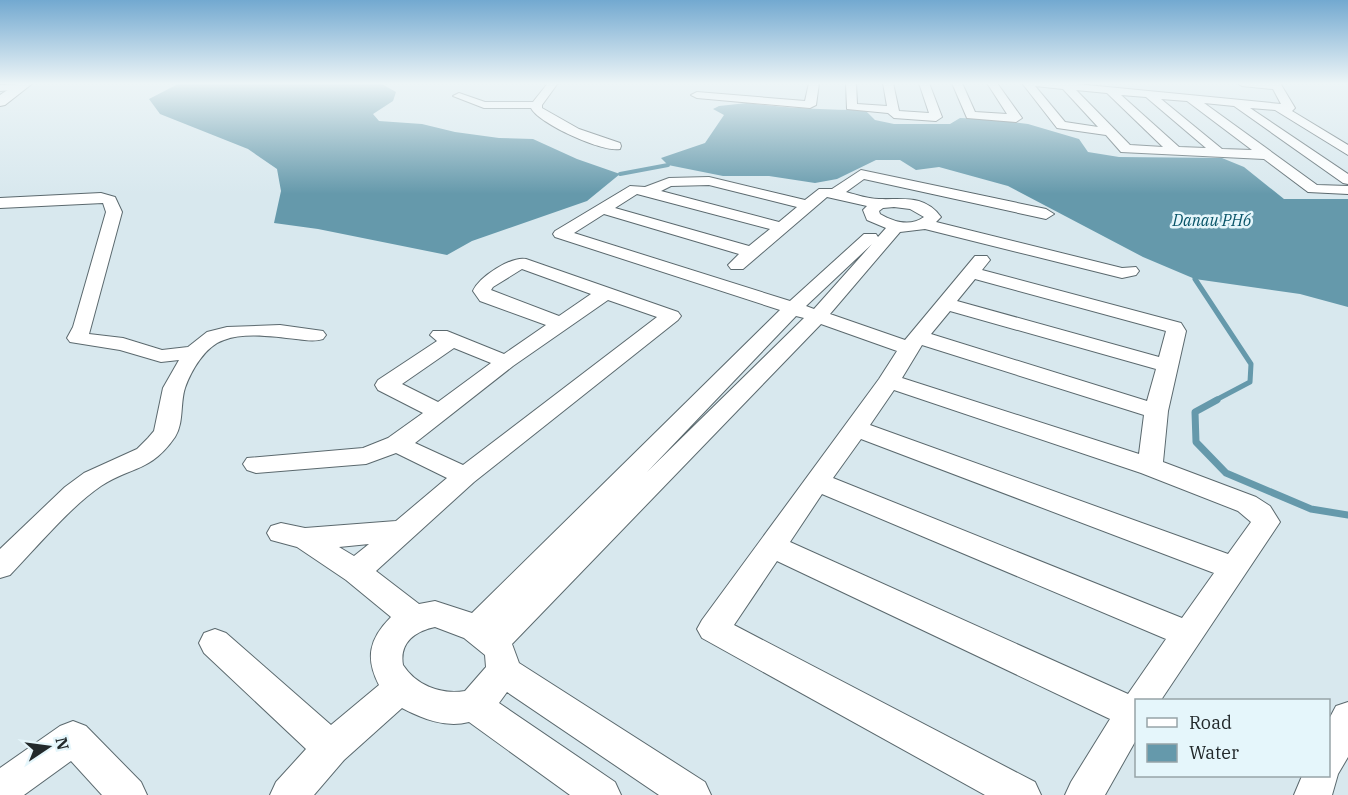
<svg xmlns="http://www.w3.org/2000/svg" width="1348" height="795" font-family="'IBM Plex Serif',serif">
<style>
.water{fill:#6599ab}
.lines{fill:none;stroke-linecap:round;stroke-linejoin:round}
.stream-far2{stroke:#6599ab;stroke-width:4}
.stream-far1{stroke:#6599ab;stroke-width:5}
.stream{stroke:#6599ab;stroke-width:7}
.minor-casing{stroke:#5b696e;stroke-width:2}
.tertiary-casing{stroke:#5b696e;stroke-width:2}
.minor{fill:#fff;fill-rule:evenodd}
.tertiary{fill:#fff;fill-rule:evenodd}
.labels{text-anchor:middle;stroke-width:5;stroke-linejoin:round;paint-order:stroke}
.far-water-label{font-size:16px;font-style:italic;fill:#085468;stroke:#e5f6fb}
</style>
<rect width="100%" height="100%" fill="#d8e8ee"/>
<g class="water">
<path d="M343,83l39,1 14,8 -3,9 -20,13 6,7 43,3 33,8 44,6 34,1 44,20 43,15 -33,27 -115,40 -25,14 -129,-26 -44,-6 7,-32 -4,-22 -29,-20 -88,-35 -11,-15 29,-15z"/>
<path d="M747,103c40,5 78,7 118,7l10,10 19,4h56l10,-6 25,1 43,5 51,15 9,13 31,5 103,1 22,9 40,32h64v108l-48,-13 -105,-15 -52,-22 -135,-71 -69,-19 -23,3 -16,-10h-24l-39,19 -22,4 -46,-7h-46l-55,-11 -7,-7 44,-15 19,-28 -11,-6 6,-3z"/>
</g>
<g class="lines">
<path class="stream-far2" d="M620,174l48,-9"/>
<path class="stream-far1" d="M1195,279l56,85 -1,18 -36,19"/>
<path class="stream" d="M1217,400l-22,12 1,30 30,31 85,36 37,6"/>
<defs>
<g id="minor">
<path d="M548,83h10l-16,22v3l37,21 41,14 1,3 -1,3c-17,4 -82,-26 -89,-41h-47l-31,-12 6,-3 26,9h48z"/>
<path d="M809,83h10l-3,22 -6,3 -113,-10 -6,-3 6,-3 108,9z"/>
<path d="M846,83h10l1,21 30,2 -4,-23h10l6,28 30,2 -10,-30h10l13,34 -6,4 -42,-3 -6,-5 -41,-4z"/>
<path d="M952,83h10l13,29 32,2 -20,-31h10l25,35 -6,4 -49,-4z"/>
<path d="M1022,83h44l215,21 -8,-15 -31,-3 -5,-3h43l15,25 -3,3 56,34v10l-73,-45 -25,-2 98,66v10l-5,-1 -109,-77 -30,-3 113,82 31,1v8l-40,-2 -44,-33 -143,-7 -15,-17 -49,-7zM1035,86l28,3 35,38 -33,-5zM1076,90l31,3 56,54 -33,-2zM1121,95l25,2 60,51 -27,-1zM1161,99l26,2 65,49 -30,-1z"/>
<path d="M20,84l4,1v4l-24,2v-6z"/>
<path d="M861,170l185,39 8,5 -8,5 -182,-40 -18,13c11,3 23,7 33,7 24,1 45,-5 62,18l-5,5 186,46 14,-1 3,4 -3,4 -14,3 -197,-49 -25,3 -70,82 75,26 70,-84h12l3,4 -8,10 199,53 5,8 -18,80 -5,51 93,35 14,9 10,16 -119,178h-25v40l-31,55h-40l6,-13 39,-63 -333,-158 -43,64 301,157 6,13h-56l-283,-157 -5,-9 5,-9 177,-241 18,-28 -76,-27 -309,320 7,19 186,119 6,13h-52l-152,-103 -8,11 116,79 6,13h-51l-101,-73c-23,6 -46,-3 -67,-14l-58,52 -30,35h-44l6,-13 30,-33 -102,-96 -5,-10 5,-10 11,-4 11,4 105,92 48,-40c-14,-27 -10,-46 12,-68l-45,-37 -49,-33 -26,-7 -4,-7 4,-7 10,-3 24,5 91,-7 51,-43 -51,-25 -30,11 -110,9 -9,-3 -4,-6 4,-6 116,-10 25,-10 35,-25 -45,-23 -3,-5 3,-5 59,-39 -7,-6 3,-4h14l57,23 42,-29 -66,-24 -7,-10c6,-14 38,-35 53,-32l152,53 3,4 -3,4 -204,162 -98,89 43,33 16,-3 37,12 308,-303 -225,-73 -2,-3 2,-3 75,-45 15,1 24,-9 40,-1 96,23 14,-11h13zM709,185l88,22 -18,15 -118,-31 10,-5zM637,194l133,35 -21,17 -134,-38zM827,197l40,9 -4,4 4,10 19,8 -8,9 -2,-3h-12l-74,67 -216,-68 30,-19 135,40 -11,11 3,4h12zM894,207l16,2 14,8c-14,10 -30,5 -44,-3l-1,-3 4,-3zM872,244l-58,65 -8,-3zM522,269l69,25 -32,22 -68,-26 2,-3zM975,279l191,52 -7,26 -202,-56zM608,300l49,17 -194,148 -48,-22 98,-77zM950,311l206,58 -9,32 -216,-67zM796,316l8,2 -157,154zM922,345l222,70 -5,39 -237,-76zM454,348l37,15 -53,39 -36,-18zM894,390l247,83 97,38 13,11 -23,32 -358,-129zM861,439l353,134 -32,45 -349,-140zM822,494l344,145 -38,55 -338,-152zM369,544l-15,12 -15,-9zM435,627l29,11 21,17 1,12 -21,24c-25,4 -49,-6 -62,-26 -4,-23 13,-34 32,-38z"/>
<path d="M101,193l14,4 7,15 -33,122 34,4 39,12 26,-3 19,-15 20,-5 53,-2 43,6 3,4 -3,4c-9,3 -17,1 -27,0 -21,-2 -51,-7 -72,1 -19,6 -33,31 -39,48 -5,15 -1,35 -10,49 -24,35 -43,29 -74,49 -31,21 -64,61 -91,89l-10,3v-29l65,-62 19,-14 53,-24 11,-11 6,-7 9,-43 16,-28 -18,2 -41,-12 -50,-8 -3,-4 6,-11 33,-115 -3,-9 -103,5v-10z"/>
<path d="M1348,702v55l-10,17 -6,21h-38l8,-19h26v-55l8,-15z"/>
<path d="M73,721l13,5 55,56 6,13h-45l-31,-34 -47,34h-24v-27l60,-42z"/>
</g>
<path id="tertiary" d="M18,83h15l-28,22 -5,1v-11z"/>
</defs>
<use href="#minor" class="minor-casing"/>
<use href="#tertiary" class="tertiary-casing"/>
<use href="#minor" class="minor"/>
<use href="#tertiary" class="tertiary"/>
</g>
<linearGradient id="sky" x2="0" y2="1"><stop stop-color="#73a9d0"/><stop offset="0.43" stop-color="#edf5f7"/><stop offset="1" stop-color="#edf5f7" stop-opacity="0"/></linearGradient>
<rect width="1348" height="194" fill="url(#sky)"/>
<g class="labels">
<g class="far-water-label">
<text x="1212" y="226">Danau PH6</text>
</g>
</g>
<rect x="1135" y="699" width="195" height="78" fill="#e5f6fb" stroke="#97a4a8" stroke-width="1.5"/>
<rect x="1147" y="718" width="30" height="9" fill="#ffffff" stroke="#97a4a8" stroke-width="1.5"/>
<text x="1189" y="729" font-size="18" fill="#22292b">Road</text>
<rect x="1147" y="744" width="30" height="18" fill="#6599ab" stroke="#97a4a8" stroke-width="1.5"/>
<text x="1189" y="759" font-size="18" fill="#22292b">Water</text>
<g transform="translate(48 747) rotate(77)" stroke="#e5f6fb" stroke-width="4.5" paint-order="stroke">
<path d="M0-4.5L10 22L0 15L-10 22Z" fill="#22292b"/>
<text y="-9" font-size="16" font-weight="bold" text-anchor="middle" fill="#22292b">N</text>
</g>
</svg>
